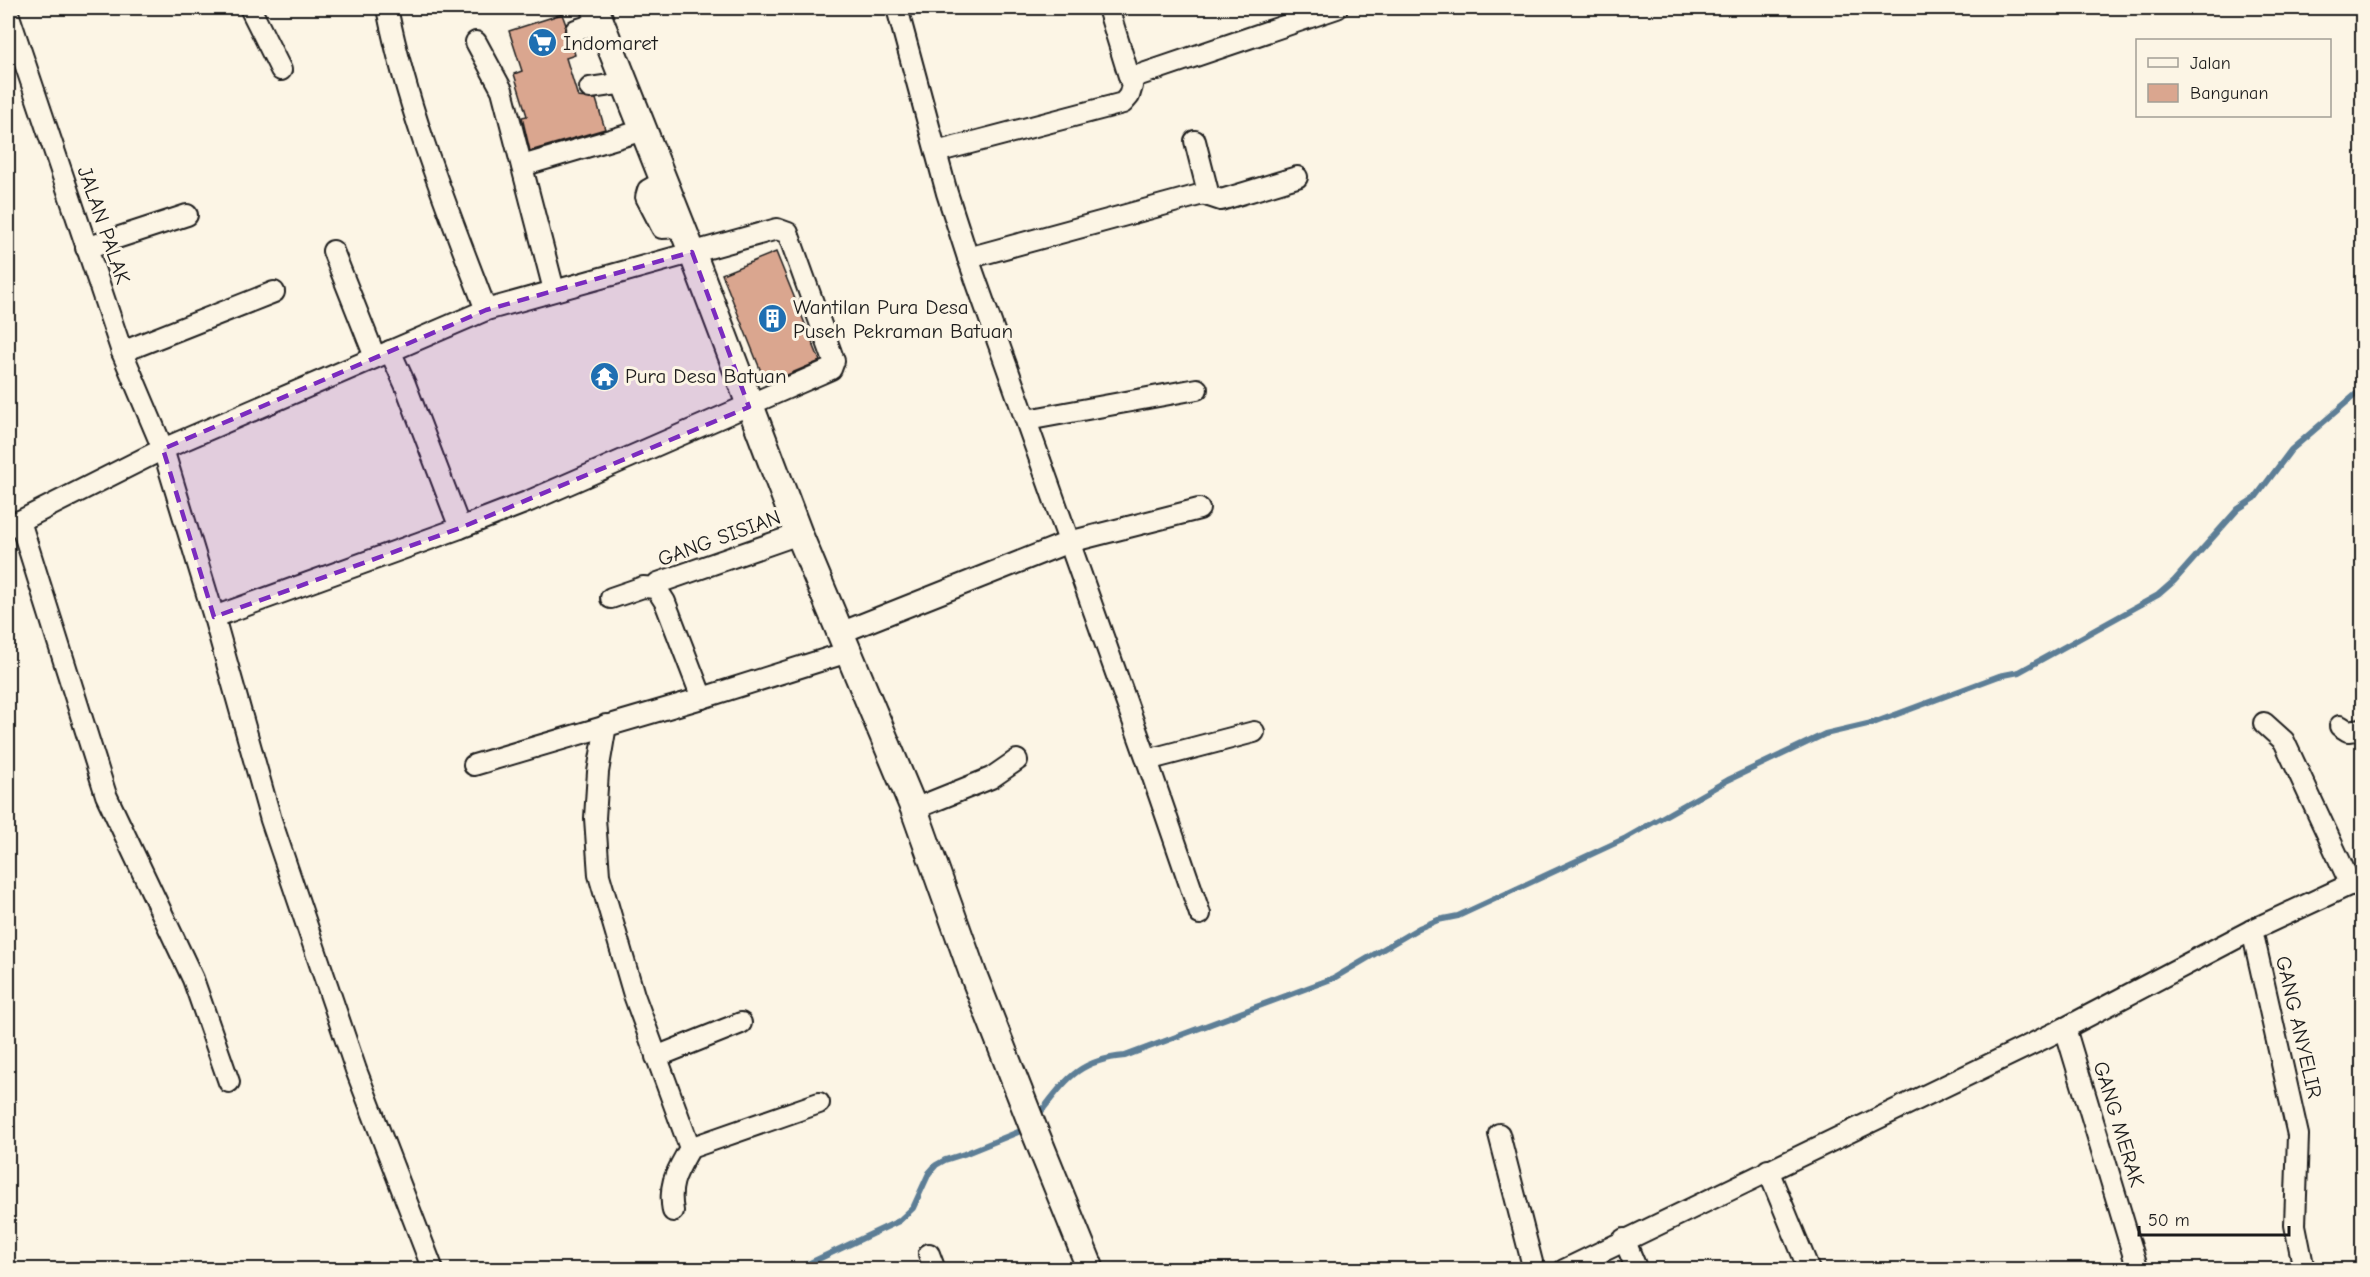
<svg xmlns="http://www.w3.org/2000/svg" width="2370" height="1277" font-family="'Comic Neue',sans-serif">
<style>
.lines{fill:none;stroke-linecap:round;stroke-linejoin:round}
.stream{stroke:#5d7e96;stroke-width:6}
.building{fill:#daa68f;stroke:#1c1c1c;stroke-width:1.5}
.minor-casing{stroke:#1c1c1c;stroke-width:24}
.major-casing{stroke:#1c1c1c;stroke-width:30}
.minor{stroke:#fcf5e5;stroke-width:20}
.major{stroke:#fcf5e5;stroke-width:26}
.marked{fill:#7b2cbf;fill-opacity:0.2;stroke:#7b2cbf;stroke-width:4.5;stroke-dasharray:12 8;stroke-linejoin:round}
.labels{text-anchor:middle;stroke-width:6;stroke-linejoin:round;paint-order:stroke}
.poi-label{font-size:21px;fill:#1c1c1c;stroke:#fcf5e5;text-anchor:start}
.street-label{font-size:21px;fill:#1c1c1c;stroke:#fcf5e5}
</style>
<rect width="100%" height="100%" fill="#fcf5e5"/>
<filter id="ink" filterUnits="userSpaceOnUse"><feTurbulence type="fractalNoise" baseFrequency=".0167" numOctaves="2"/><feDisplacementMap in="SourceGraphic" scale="12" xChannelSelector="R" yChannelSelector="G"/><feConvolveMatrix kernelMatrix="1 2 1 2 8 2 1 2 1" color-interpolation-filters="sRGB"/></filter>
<g filter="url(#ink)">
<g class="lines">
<g class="stream">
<path d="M1036,1118c29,-36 40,-58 89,-62l209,-78 85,-50 19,-8 20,-4 166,-77 104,-59 97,-46 51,-12 123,-46 20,-4 139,-77 16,-14 64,-72 17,-11 36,-48 71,-61"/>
<path d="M795,1270l104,-49 14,-13 16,-35 7,-8 9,-5 19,-6 64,-26"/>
</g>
</g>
<g class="building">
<path d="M562,14l4,11 -2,8 7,7 4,15 -9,3 12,39 18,2 9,30 -75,22 -8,-34 5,-1 -13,-42 8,-3 -13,-40z"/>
<path d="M776,252l44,109 -54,23 -44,-110z"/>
</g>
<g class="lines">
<defs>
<g id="minor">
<path d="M250,8l31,62"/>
<path d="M387,8c21,104 61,202 99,302"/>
<path d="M897,8l50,185 21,65 179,502 53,154"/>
<path d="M8,13l114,339 41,97 51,168 57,203 85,250 77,200"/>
<path d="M576,30l25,-8"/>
<path d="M476,42l26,48 52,200"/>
<path d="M1131,78l206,-70"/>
<path d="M590,88l35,-5"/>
<path d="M1195,141l14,55"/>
<path d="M936,152l187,-49 6,-7 3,-10 -24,-78"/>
<path d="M522,166l122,-36"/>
<path d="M664,181l-16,9 -2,7 16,31 20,-1"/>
<path d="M86,248l101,-33"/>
<path d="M333,251l42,106"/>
<path d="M968,258l235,-64 18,6 76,-23"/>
<path d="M390,351l15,33 55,144"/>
<path d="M122,352l152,-60"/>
<path d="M1027,420l170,-31"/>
<path d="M20,521l86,274 87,184 36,103"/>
<path d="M8,527l155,-78 323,-139 291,-81 11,4 46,128 -3,8 -304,133 -67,26 -246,89"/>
<path d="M656,588l2,-5 141,-49"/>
<path d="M611,598l32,-11 13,1 9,14 37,96"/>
<path d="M840,633l229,-91 130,-33"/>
<path d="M2264,723l20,18 67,144"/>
<path d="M606,725l-8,47 -3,46 4,57 35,120 56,153"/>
<path d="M2340,726l8,5 14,-2"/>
<path d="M1147,760l107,-28"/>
<path d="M474,765l228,-67 146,-46"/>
<path d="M914,809l77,-31 26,-18"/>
<path d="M2252,930l46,205 -3,90 9,45"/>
<path d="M2065,1028l73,242"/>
<path d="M656,1057l85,-34"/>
<path d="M1499,1134l35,136"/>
<path d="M1768,1170l41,100"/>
<path d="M673,1211c-5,-28 4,-39 17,-63l129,-45"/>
<path d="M1624,1239l13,31"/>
<path d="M929,1254l6,16"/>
<path d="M1564,1270l501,-242 187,-98 110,-51"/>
</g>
<path id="major" d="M595,8l97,244 107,282 115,275 59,165 60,153 58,143"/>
</defs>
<use href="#minor" class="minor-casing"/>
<use href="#major" class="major-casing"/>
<use href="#minor" class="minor"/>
<use href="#major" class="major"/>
</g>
</g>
<path class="marked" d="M692,252l57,155 -289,121 -246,89 -51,-168 323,-139z"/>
<defs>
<symbol id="supermarket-disc" viewBox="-11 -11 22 22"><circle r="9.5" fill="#1f6fb2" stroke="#fcf5e5"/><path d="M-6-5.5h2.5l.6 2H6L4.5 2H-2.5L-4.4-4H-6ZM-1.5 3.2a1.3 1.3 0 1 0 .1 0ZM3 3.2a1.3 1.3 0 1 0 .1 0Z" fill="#fff"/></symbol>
<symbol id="building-disc" viewBox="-11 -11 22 22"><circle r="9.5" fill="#1f6fb2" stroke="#fcf5e5"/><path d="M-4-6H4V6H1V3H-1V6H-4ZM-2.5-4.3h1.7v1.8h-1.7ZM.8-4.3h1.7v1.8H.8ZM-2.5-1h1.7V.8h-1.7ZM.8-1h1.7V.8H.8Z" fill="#fff"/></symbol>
<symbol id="temple-disc" viewBox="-11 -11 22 22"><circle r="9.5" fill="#1f6fb2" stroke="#fcf5e5"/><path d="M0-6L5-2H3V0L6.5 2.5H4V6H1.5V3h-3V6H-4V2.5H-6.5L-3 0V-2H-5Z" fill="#fff"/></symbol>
</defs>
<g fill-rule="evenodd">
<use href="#supermarket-disc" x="526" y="26" width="33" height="33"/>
<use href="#building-disc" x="756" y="302" width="33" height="33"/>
<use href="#temple-disc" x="588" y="360" width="33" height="33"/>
</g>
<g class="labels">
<g class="poi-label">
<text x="563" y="50">Indomaret</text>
<text x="793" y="314">Wantilan Pura Desa<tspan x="793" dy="24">Puseh Pekraman Batuan</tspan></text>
<text x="625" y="383">Pura Desa Batuan</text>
</g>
<g class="street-label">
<text transform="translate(104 225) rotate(71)" y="7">JALAN PALAK</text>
<text transform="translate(719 538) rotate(-20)" y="7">GANG SISIAN</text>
<text transform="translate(2299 1027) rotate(77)" y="7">GANG ANYELIR</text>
<text transform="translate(2119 1124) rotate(73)" y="7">GANG MERAK</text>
</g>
</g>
<rect width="2370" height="1277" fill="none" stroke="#fcf5e5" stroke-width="30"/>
<rect x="15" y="15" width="2340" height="1247" fill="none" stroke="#1c1c1c" stroke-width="2" filter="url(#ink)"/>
<rect x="2136" y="39" width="195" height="78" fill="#fcf5e5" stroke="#a29e95" stroke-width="1.5"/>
<rect x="2148" y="58" width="30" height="9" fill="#fcf5e5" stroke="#a29e95" stroke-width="1.5"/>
<text x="2190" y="69" font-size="18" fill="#1c1c1c">Jalan</text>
<rect x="2148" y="84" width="30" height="18" fill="#daa68f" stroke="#a29e95" stroke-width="1.5"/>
<text x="2190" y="99" font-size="18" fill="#1c1c1c">Bangunan</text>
<path d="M2139 1226v9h150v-9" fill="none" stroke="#1c1c1c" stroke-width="3"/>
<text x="2148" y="1226" font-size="18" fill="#1c1c1c" stroke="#fcf5e5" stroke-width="4.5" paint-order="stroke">50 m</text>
</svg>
